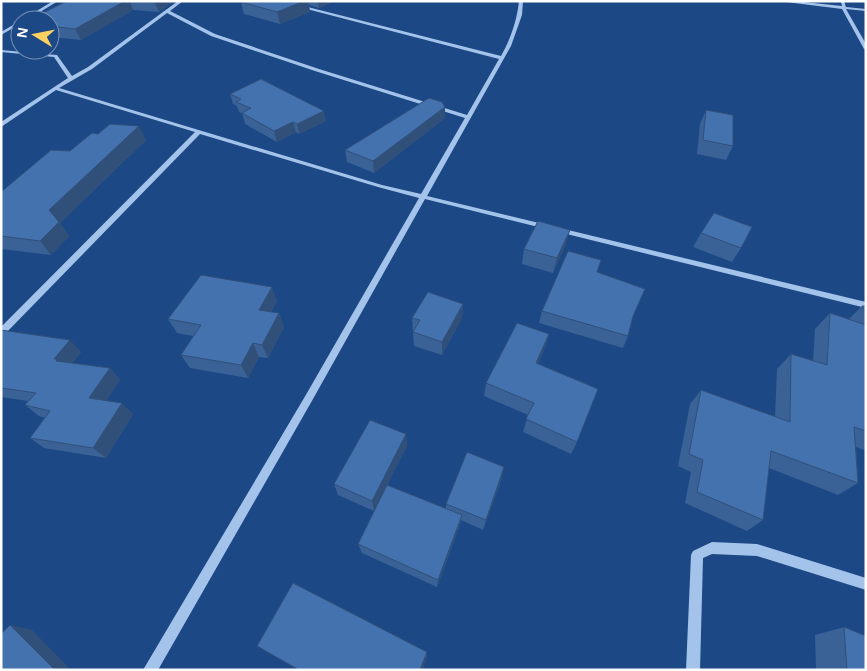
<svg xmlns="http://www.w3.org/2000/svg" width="867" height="671" font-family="Arial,sans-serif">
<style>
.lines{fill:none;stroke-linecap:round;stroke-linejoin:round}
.minor{fill:#a4c3eb;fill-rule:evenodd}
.wall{fill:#3a6296}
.shaded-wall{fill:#30507a}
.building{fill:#4472ae;stroke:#30507a}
</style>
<rect width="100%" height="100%" fill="#1c4885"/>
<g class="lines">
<g class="minor">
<path d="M53,1h5l-31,19h-5z"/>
<path d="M178,1h5l-13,10 45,23 104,35 148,46 32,-56 -223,-58h8l217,55c9,-16 16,-35 18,-55h4l-1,14 -11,31 -84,150 439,106v6l-441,-109 -112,200 -155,271h-15l164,-277 112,-195 -41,-11 -178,-53 -196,201 -3,1v-9l194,-195 -139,-42 -55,37v-5l67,-44 -14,-21 -53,-5v-2l56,5 15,21 16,-9zM167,13l44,23 104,35 150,47 -44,76 -39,-9 -323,-97 33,-19z"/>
<path d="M778,1h16l48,5 -1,-4 3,-1 2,6 20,2v2l-20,-2 20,35v6l-2,-1 -22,-40z"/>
<path d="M20,21v3l-19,11v-3z"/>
<path d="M712,542l45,2 109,34v12l-109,-34 -45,-2 -9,4 -3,112h-14l5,-115 2,-4z"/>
</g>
</g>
<g class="wall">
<path d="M67,1h107l-15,11 -26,-2 -52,30 -31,-3v-17z"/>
<path d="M243,1h92l-16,7 -10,-3 1,7 -30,12 -36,-10 -3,-12z"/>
<path d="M230,94l96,27 -27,13 -3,-2 -19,10 -32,-18 -3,-11 -3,-1 -2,-6 -4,-2z"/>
<path d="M706,110l27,36 -7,14 -29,-6 3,-30z"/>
<path d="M445,118l-71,55 -27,-11 -2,-12z"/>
<path d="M146,140l-86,83 9,13 -18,19 -50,-6v-57l69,-41z"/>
<path d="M701,233l40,15 -9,14 -39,-15z"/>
<path d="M566,244l-13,29 -31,-9 2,-15z"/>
<path d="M597,272l31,64 -5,12 -84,-25 3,-12z"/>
<path d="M277,301l-6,11 8,1 5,14 -16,31 -9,-1 -11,21 -58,-10 -9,-13 12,-19 -16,-3 -9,-14z"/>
<path d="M463,304l-1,14 -20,37 -28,-9 -2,-28z"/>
<path d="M862,306h4v145l-10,-4 2,36 -20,12 -69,-27 -6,52 -16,11 -62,-28 6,-31 -13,-6 12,-62 11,-14 74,27 2,-48 14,-15 22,7 2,-32 15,-16 19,6z"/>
<path d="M1,330l80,22 -9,11 38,5 10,12 -14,21 27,13 -27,44 -62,-10 -14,-10 15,-20 -6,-2 -14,-11 3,-4 -27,-4z"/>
<path d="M549,334l-4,14 -7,16 39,78 -6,12 -48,-22 5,-17 -44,-19 2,-13z"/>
<path d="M406,434l1,12 -20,39 59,24v-5l56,-26 -19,52 -22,-10 -1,5 -23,62 -75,-34 -4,-9 16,-33 -36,-16 -4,-11z"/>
<path d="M844,627l22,43h-50l-1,-35z"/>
</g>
<g class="shaded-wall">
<path d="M125,1h5l3,9 -52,30 -6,-11z"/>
<path d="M154,1h20l-15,11z"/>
<path d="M304,1h4l2,11 -30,12 -3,-12z"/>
<path d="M318,1h17l-16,7z"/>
<path d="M445,107v11l-71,55 -1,-12z"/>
<path d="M324,111l2,10 -27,13 -2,-10z"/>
<path d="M293,122l3,10 -19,10 -3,-11z"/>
<path d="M139,126l7,14 -86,83 9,13 -18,19 -11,-14 9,-31z"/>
<path d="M570,230l-4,14 -13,29 4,-15z"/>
<path d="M272,287l5,14 -12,23 -6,-14z"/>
<path d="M463,304l-1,14 -20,37v-13z"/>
<path d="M279,313l5,14 -16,31 -6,-13z"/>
<path d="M549,334l-4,14 -13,29 4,-14z"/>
<path d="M70,340l11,12 -14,18 -13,-11z"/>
<path d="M253,343l6,14 -11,21 -7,-13z"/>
<path d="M110,368l10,12 -19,29 -12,-11z"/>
<path d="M122,403l11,11 -27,44 -13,-10z"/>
<path d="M406,434l1,12 -33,65 -2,-10z"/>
<path d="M504,467l-2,11 -19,52 3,-10z"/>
<path d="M462,515l-2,10 -23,62 1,-7z"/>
<path d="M10,625l22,5 39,40h-16z"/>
<path d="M427,652v6l-4,12h-3z"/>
</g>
<g class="building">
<path d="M67,1h58l-50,28 -25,-3v-6h-21z"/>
<path d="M243,1h61l-27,11 -36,-10z"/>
<path d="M261,79l63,32 -27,13 -4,-2 -19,9 -32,-18 9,-5 -15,-6 5,-3 -11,-5z"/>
<path d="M429,98l13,4 3,5 -72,54 -28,-11z"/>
<path d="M706,110l27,5v31l-30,-6z"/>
<path d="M110,124l29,2 -90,84 10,12 -19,19 -39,-5v-44l50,-42 19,1 22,-18 6,1z"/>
<path d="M714,213l38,14 -11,21 -40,-15z"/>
<path d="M538,221l32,9 -13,28 -33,-9z"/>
<path d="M568,251l33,9 -4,12 48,17 -12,27 -5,20 -86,-25z"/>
<path d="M201,275l71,12 -13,23 20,3 -17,32 -9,-2 -12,22 -60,-10 20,-30 -33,-6z"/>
<path d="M428,292l35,12 -21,38 -29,-10 7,-12 -8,-2z"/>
<path d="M862,306h4v6z"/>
<path d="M830,313l36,12v106l-12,-4 4,56 -87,-32 -8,69 -66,-28 6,-32 -14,-6 12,-64 89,32 1,-68 36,11z"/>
<path d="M517,323l32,11 -13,29 62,26 -21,53 -51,-23 8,-16 -48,-20z"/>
<path d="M1,330l69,10 -16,19h3l-1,2 54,7 -21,30 33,5 -29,45 -63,-10 20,-27 -25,-6 11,-12 -35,-5z"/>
<path d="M370,420l36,14 -34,67 -38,-17z"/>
<path d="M467,452l37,15 -18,53 -40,-16z"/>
<path d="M387,485l75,30 -24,65 -80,-36z"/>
<path d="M293,583l134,69 -7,18h-121l-42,-24z"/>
<path d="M10,625l45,45h-54v-36z"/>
<path d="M844,627l22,9v34h-19z"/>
</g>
<rect width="867" height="671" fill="none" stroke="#ffffff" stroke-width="5"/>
<g transform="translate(35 35) rotate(280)"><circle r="24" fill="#1c4885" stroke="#7791b6"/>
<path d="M0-4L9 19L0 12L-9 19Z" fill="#fbd161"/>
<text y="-8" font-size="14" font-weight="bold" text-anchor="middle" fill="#ffffff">N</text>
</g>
</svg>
